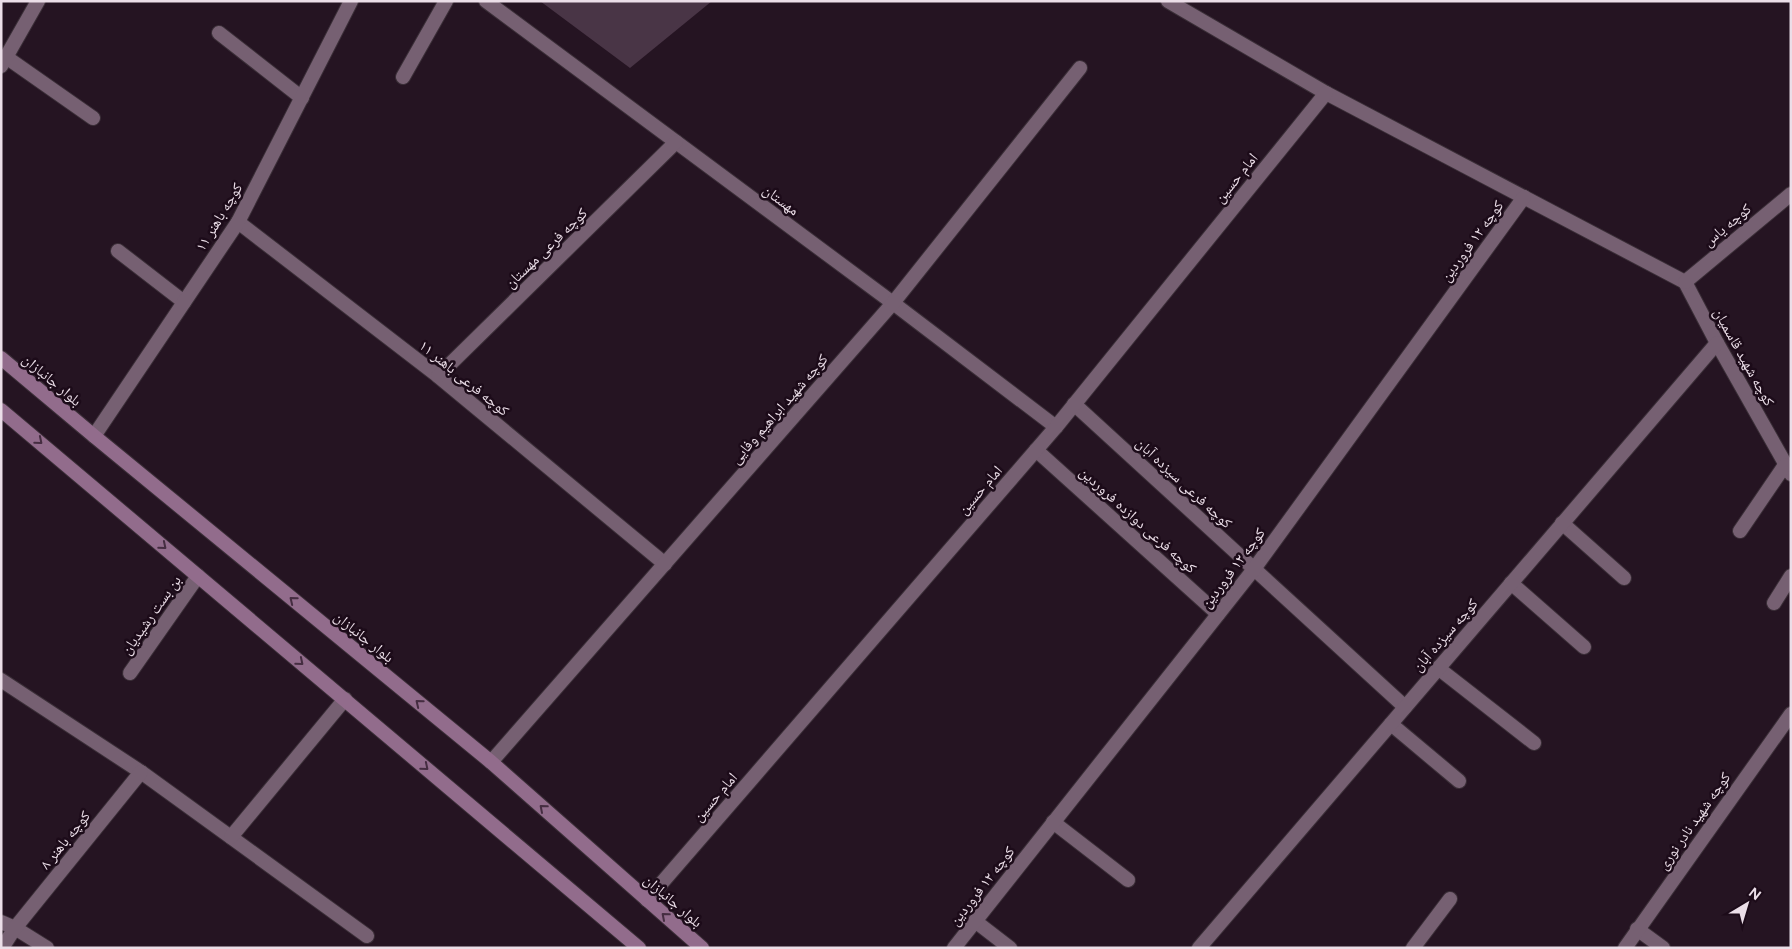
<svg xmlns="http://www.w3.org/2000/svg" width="1792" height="949" font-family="Figtree,'Noto Naskh Arabic',sans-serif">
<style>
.building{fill:#493546}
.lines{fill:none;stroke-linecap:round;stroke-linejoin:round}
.minor-casing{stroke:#3a2e37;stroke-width:16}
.secondary-casing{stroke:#3a2e37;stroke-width:16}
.minor{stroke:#766072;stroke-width:14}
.secondary{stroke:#926c8c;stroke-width:14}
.oneway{stroke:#452d41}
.labels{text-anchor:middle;stroke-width:5;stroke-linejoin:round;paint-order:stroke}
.street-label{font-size:15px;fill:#ebdee8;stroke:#1c0b19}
</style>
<rect width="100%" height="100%" fill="#251422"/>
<path class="building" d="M540,1h172l-82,67z"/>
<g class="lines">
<defs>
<g id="minor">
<path d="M486,1l407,302 163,124"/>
<path d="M1168,1l158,92 359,189"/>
<path d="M219,33l83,65"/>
<path d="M6,57l87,61"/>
<path d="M1,66l37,-65"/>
<path d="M403,77l43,-76"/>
<path d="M238,222l200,154 227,188"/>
<path d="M118,251l66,51"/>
<path d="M1685,282l32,61 74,131"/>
<path d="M1685,282l106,-88"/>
<path d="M438,376l238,-234"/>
<path d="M1074,404l331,303"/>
<path d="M94,436l144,-214 113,-221"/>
<path d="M1036,450l182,164"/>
<path d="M1562,523l62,55"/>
<path d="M1740,531l45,-66"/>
<path d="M1511,583l73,64"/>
<path d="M1774,603l17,-27"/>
<path d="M1438,668l96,75"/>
<path d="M130,673l68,-97"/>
<path d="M1,680l140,92 226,164"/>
<path d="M1391,724l68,57"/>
<path d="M491,762l402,-459 187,-235"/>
<path d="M1053,822l75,58"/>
<path d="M231,837l114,-138"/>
<path d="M647,900l409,-473 270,-334"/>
<path d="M975,921l35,27"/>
<path d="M1,922l14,6 32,20"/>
<path d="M1637,929l26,19"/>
<path d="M2,948l13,-20 126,-156"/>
<path d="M954,948l300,-379 270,-372"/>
<path d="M1199,948l518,-605"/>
<path d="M1413,948l37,-49"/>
<path d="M1625,948l166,-234"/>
</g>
<g id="secondary">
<path d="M1,358l93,78 397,326 211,186"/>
<path d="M1,410l638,538"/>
</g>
</defs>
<use href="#minor" class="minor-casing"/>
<use href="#secondary" class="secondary-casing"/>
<use href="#minor" class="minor"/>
<use href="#secondary" class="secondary"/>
</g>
<defs><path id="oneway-chevron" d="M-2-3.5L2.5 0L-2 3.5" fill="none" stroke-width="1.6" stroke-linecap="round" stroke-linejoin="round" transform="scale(1.25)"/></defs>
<g class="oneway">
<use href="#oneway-chevron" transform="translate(39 441) rotate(40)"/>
<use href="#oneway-chevron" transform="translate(163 546) rotate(40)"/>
<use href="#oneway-chevron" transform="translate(293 600) rotate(-141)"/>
<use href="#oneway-chevron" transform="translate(300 662) rotate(40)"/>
<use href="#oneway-chevron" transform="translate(419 703) rotate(-141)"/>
<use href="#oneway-chevron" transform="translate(425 767) rotate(40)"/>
<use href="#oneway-chevron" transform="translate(543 808) rotate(-139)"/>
<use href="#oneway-chevron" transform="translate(665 916) rotate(-139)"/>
</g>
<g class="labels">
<g class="street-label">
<text transform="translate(1236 178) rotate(-51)" y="5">امام حسین</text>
<text transform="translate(781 200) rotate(37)" y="5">مهستان</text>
<text transform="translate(219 217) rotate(-59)" y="5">کوچه باهنر ۱۱</text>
<text transform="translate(1727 225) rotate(-40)" y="5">کوچه یاس</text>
<text transform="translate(1472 241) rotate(-54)" y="5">کوچه ۱۲ فروردین</text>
<text transform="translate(546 248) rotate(-44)" y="5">کوچه فرعی مهستان</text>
<text transform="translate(1744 357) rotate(61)" y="5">کوچه شهید قاسمیان</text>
<text transform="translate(464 378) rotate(39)" y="5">کوچه فرعی باهنر ۱۱</text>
<text transform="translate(52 380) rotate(40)" y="5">بلوار جانبازان</text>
<text transform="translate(779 409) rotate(-49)" y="5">کوچه شهید ابراهیم وفایی</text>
<text transform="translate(1184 483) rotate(43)" y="5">کوچه فرعی سیزده آبان</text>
<text transform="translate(980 490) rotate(-49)" y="5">امام حسین</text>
<text transform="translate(1138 520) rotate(42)" y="5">کوچه فرعی دوازده فروردین</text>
<text transform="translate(1233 568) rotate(-53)" y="5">کوچه ۱۲ فروردین</text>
<text transform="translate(151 615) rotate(-55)" y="5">بن بست رشیدیان</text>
<text transform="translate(1445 635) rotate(-49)" y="5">کوچه سیزده آبان</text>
<text transform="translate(364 637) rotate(39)" y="5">بلوار جانبازان</text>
<text transform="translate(715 797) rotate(-49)" y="5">امام حسین</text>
<text transform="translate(1694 821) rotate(-55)" y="5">کوچه شهید نادر نوری</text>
<text transform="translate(65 840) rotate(-51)" y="5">کوچه باهنر ۸</text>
<text transform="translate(982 886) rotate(-52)" y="5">کوچه ۱۲ فروردین</text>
<text transform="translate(673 901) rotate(41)" y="5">بلوار جانبازان</text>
</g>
</g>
<rect width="1792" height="949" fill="none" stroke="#ebdee8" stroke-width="5"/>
<g transform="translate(1747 904) rotate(38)" stroke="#1c0b19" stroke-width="4" paint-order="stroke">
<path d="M0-4L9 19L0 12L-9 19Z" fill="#ebdee8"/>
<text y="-8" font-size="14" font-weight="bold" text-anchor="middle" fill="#ebdee8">N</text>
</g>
</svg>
